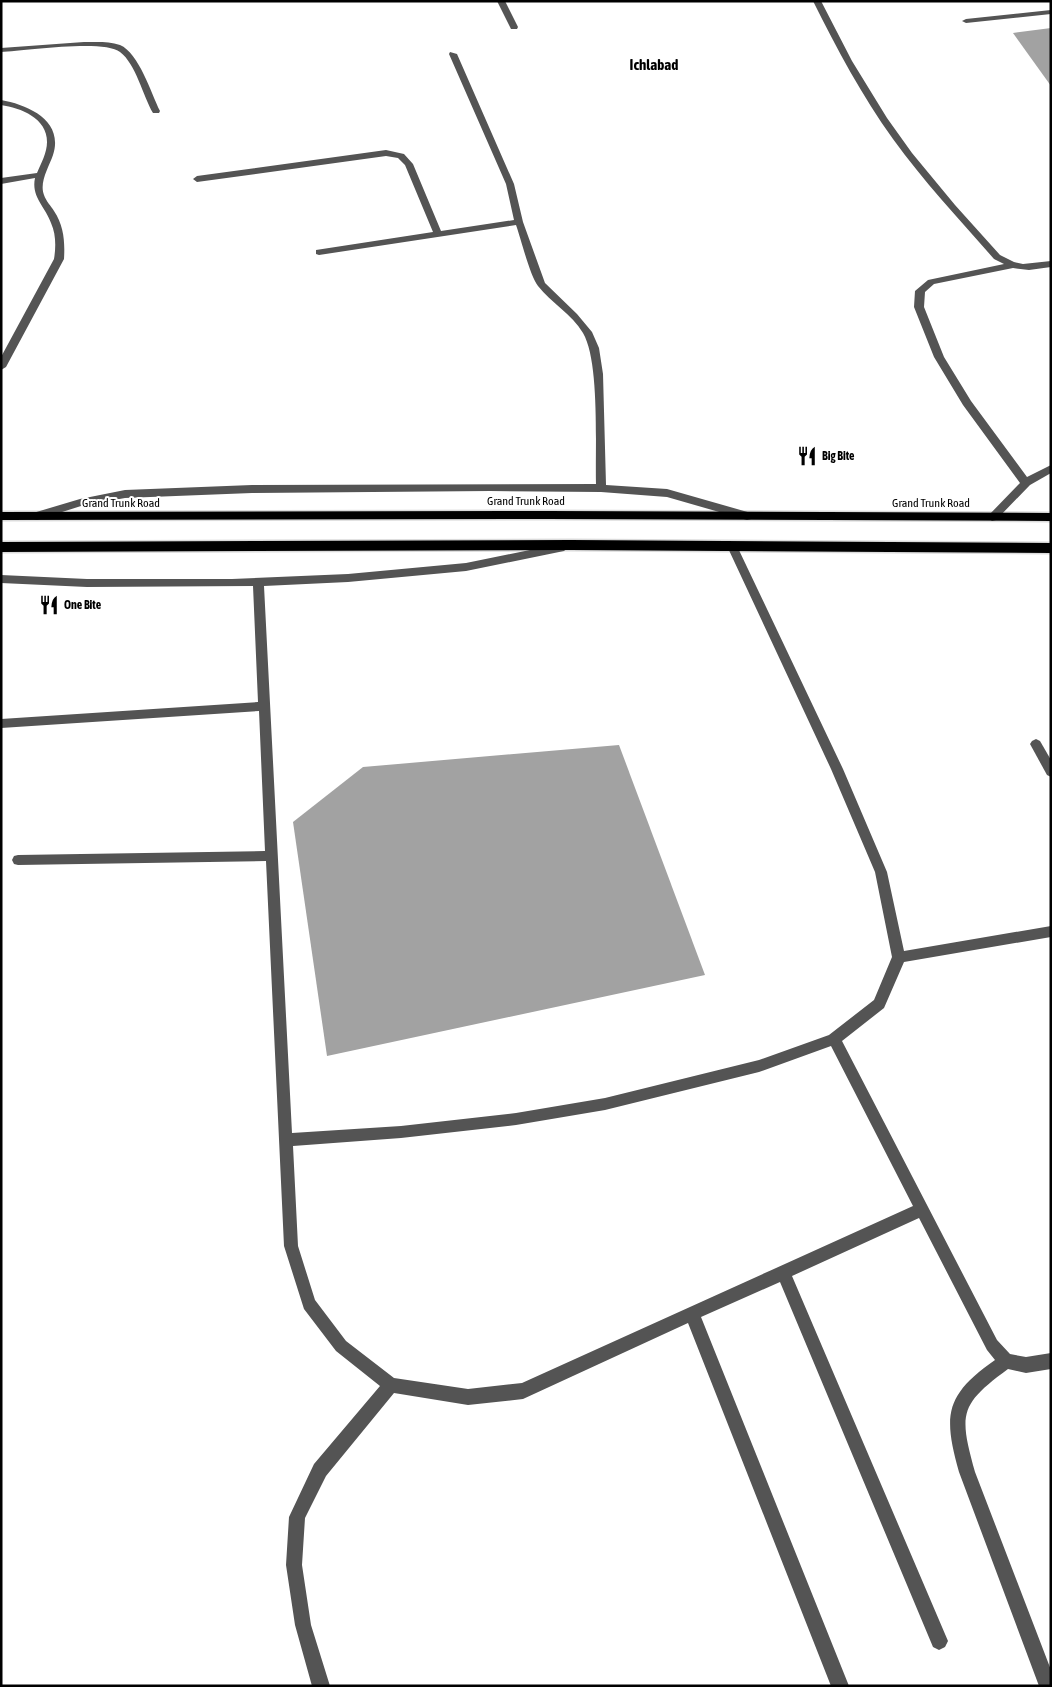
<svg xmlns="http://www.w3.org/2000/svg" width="1052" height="1687" font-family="'Asap Condensed',sans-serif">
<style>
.water{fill:#a2a2a2}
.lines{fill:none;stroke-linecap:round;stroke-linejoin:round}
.highway-casing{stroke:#dbdbdb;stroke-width:3}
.minor{fill:#545454;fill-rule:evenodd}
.highway{fill:#000;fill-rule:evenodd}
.labels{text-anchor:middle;stroke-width:4;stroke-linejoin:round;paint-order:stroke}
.poi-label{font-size:12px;font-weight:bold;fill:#000;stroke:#fff;text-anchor:start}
.street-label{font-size:12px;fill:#000;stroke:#fff}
.far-district-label{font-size:15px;font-weight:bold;fill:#000;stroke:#fff}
</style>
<rect width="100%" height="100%" fill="#fff"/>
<g class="water">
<path d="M1051,28v58l-38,-53z"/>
<path d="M619,745l86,230 -378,81 -34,-234 70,-55z"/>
</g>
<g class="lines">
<defs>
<g id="highway">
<path d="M547,511l504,2v8l-504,-2 -546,1v-8z"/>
<path d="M571,540l480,3v10l-480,-3 -570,2v-10z"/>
</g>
</defs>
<use href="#highway" class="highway-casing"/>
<g class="minor">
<path d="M497,1h8l13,26 -1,2h-6z"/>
<path d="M813,1h8l31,60 35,57 25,35 43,52 45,50 14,7 9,2 28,-3v6l-22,3 -16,-2 -79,16 -9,8 -1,15 20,50 27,44 56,76 24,-12v8l-21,12 -34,35 -4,1 -5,-4 33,-34 -57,-78 -29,-48 -20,-50 1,-16 13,-11 76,-16 -10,-5c-34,-39 -70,-77 -101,-120 -31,-43 -56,-90 -80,-138z"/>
<path d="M1051,10v4l-85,9 -4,-2 4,-2z"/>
<path d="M84,42c12,0 25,-1 36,3 19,8 31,48 40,66l-1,2h-6c-10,-17 -17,-49 -33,-61 -16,-13 -96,-1 -119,0v-4z"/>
<path d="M450,52l7,2 57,130 9,38 22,61 32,31 15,18 7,16 4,26 3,111 61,4 84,24 1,3 -1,3 -4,1 -80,-23 -66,-5 -111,-1 -238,2 -127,5 -44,8 -44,14 -4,-1 -1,-3 1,-3 47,-14 45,-9 127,-5 344,-1c-1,-36 4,-122 -13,-151 -11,-19 -32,-30 -45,-47 -8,-10 -17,-47 -22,-61l-197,30 -3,-1v-4l117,-18 -28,-67 -7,-7 -12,-2 -189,26 -4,-3 4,-3 189,-26 18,4 9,10 28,67 73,-11 -8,-36 -57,-130z"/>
<path d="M1,100c28,5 63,21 52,55 -4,12 -14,27 -9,40 2,6 7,11 10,16 10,15 11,31 10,48l-58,108 -5,3v-13l53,-98c2,-12 2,-25 -3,-36 -6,-17 -20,-26 -16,-45l-34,6v-6l36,-5c4,-10 10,-20 10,-31 0,-24 -26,-34 -46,-37z"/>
<path d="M732,542l5,4 106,223 44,103 17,79 147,-25v11l-147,25 -20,46 -42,33 155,299 13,14 16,3 25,-4v16l-25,4 -18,-4c-49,36 -49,45 -33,103l76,198v16h-12l-80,-214c-16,-57 -14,-77 36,-112l-8,-10 -68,-132 -127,58 156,365 -3,6 -6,3 -6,-3 -153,-365 -79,35 148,369h-18l-143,-363 -165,76 -55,6 -74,-12 -68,83 -21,42 -3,47 9,60 19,61h-18l-17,-61 -9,-60 3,-48 25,-53 66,-78 -44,-35 -32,-42 -20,-63 -18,-385 -248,4 -4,-1 -2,-4 2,-4 4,-1 247,-4 -6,-140 -258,17v-9l257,-17 -5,-116 -166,1 -86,-4v-8l86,4h145l116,-5 118,-11 98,-20 5,4 -5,4 -98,20 -118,11 -84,4 28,547 109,-7 115,-13 89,-15 154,-38 70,-25 45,-35 18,-43 -17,-85 -44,-103 -104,-223zM831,1046l82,160 -391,177 -54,6 -74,-11 -48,-37 -31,-41 -17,-54 -5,-100 108,-8 115,-13 89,-15 154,-38z"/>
<path d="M1036,739l4,2 11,19v17l-4,-2 -17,-31 2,-3z"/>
</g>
<use href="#highway" class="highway"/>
</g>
<defs>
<symbol id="restaurant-bare" viewBox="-9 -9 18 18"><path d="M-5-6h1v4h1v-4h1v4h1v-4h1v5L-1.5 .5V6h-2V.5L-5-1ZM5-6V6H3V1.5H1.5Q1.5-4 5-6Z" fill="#000" stroke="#fff" stroke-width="2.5" paint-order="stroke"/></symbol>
</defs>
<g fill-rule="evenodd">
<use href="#restaurant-bare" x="793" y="442" width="28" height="28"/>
<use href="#restaurant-bare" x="35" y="591" width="28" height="28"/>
</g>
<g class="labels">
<g class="poi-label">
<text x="822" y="460">Big Bite</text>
<text x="64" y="609">One Bite</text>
</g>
<g class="street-label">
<text x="526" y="505">Grand Trunk Road</text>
<text x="121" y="507">Grand Trunk Road</text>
<text x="931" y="507">Grand Trunk Road</text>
</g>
<g class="far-district-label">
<text x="654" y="70">Ichlabad</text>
</g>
</g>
<rect width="1052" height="1687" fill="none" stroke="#000000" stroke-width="5"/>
</svg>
